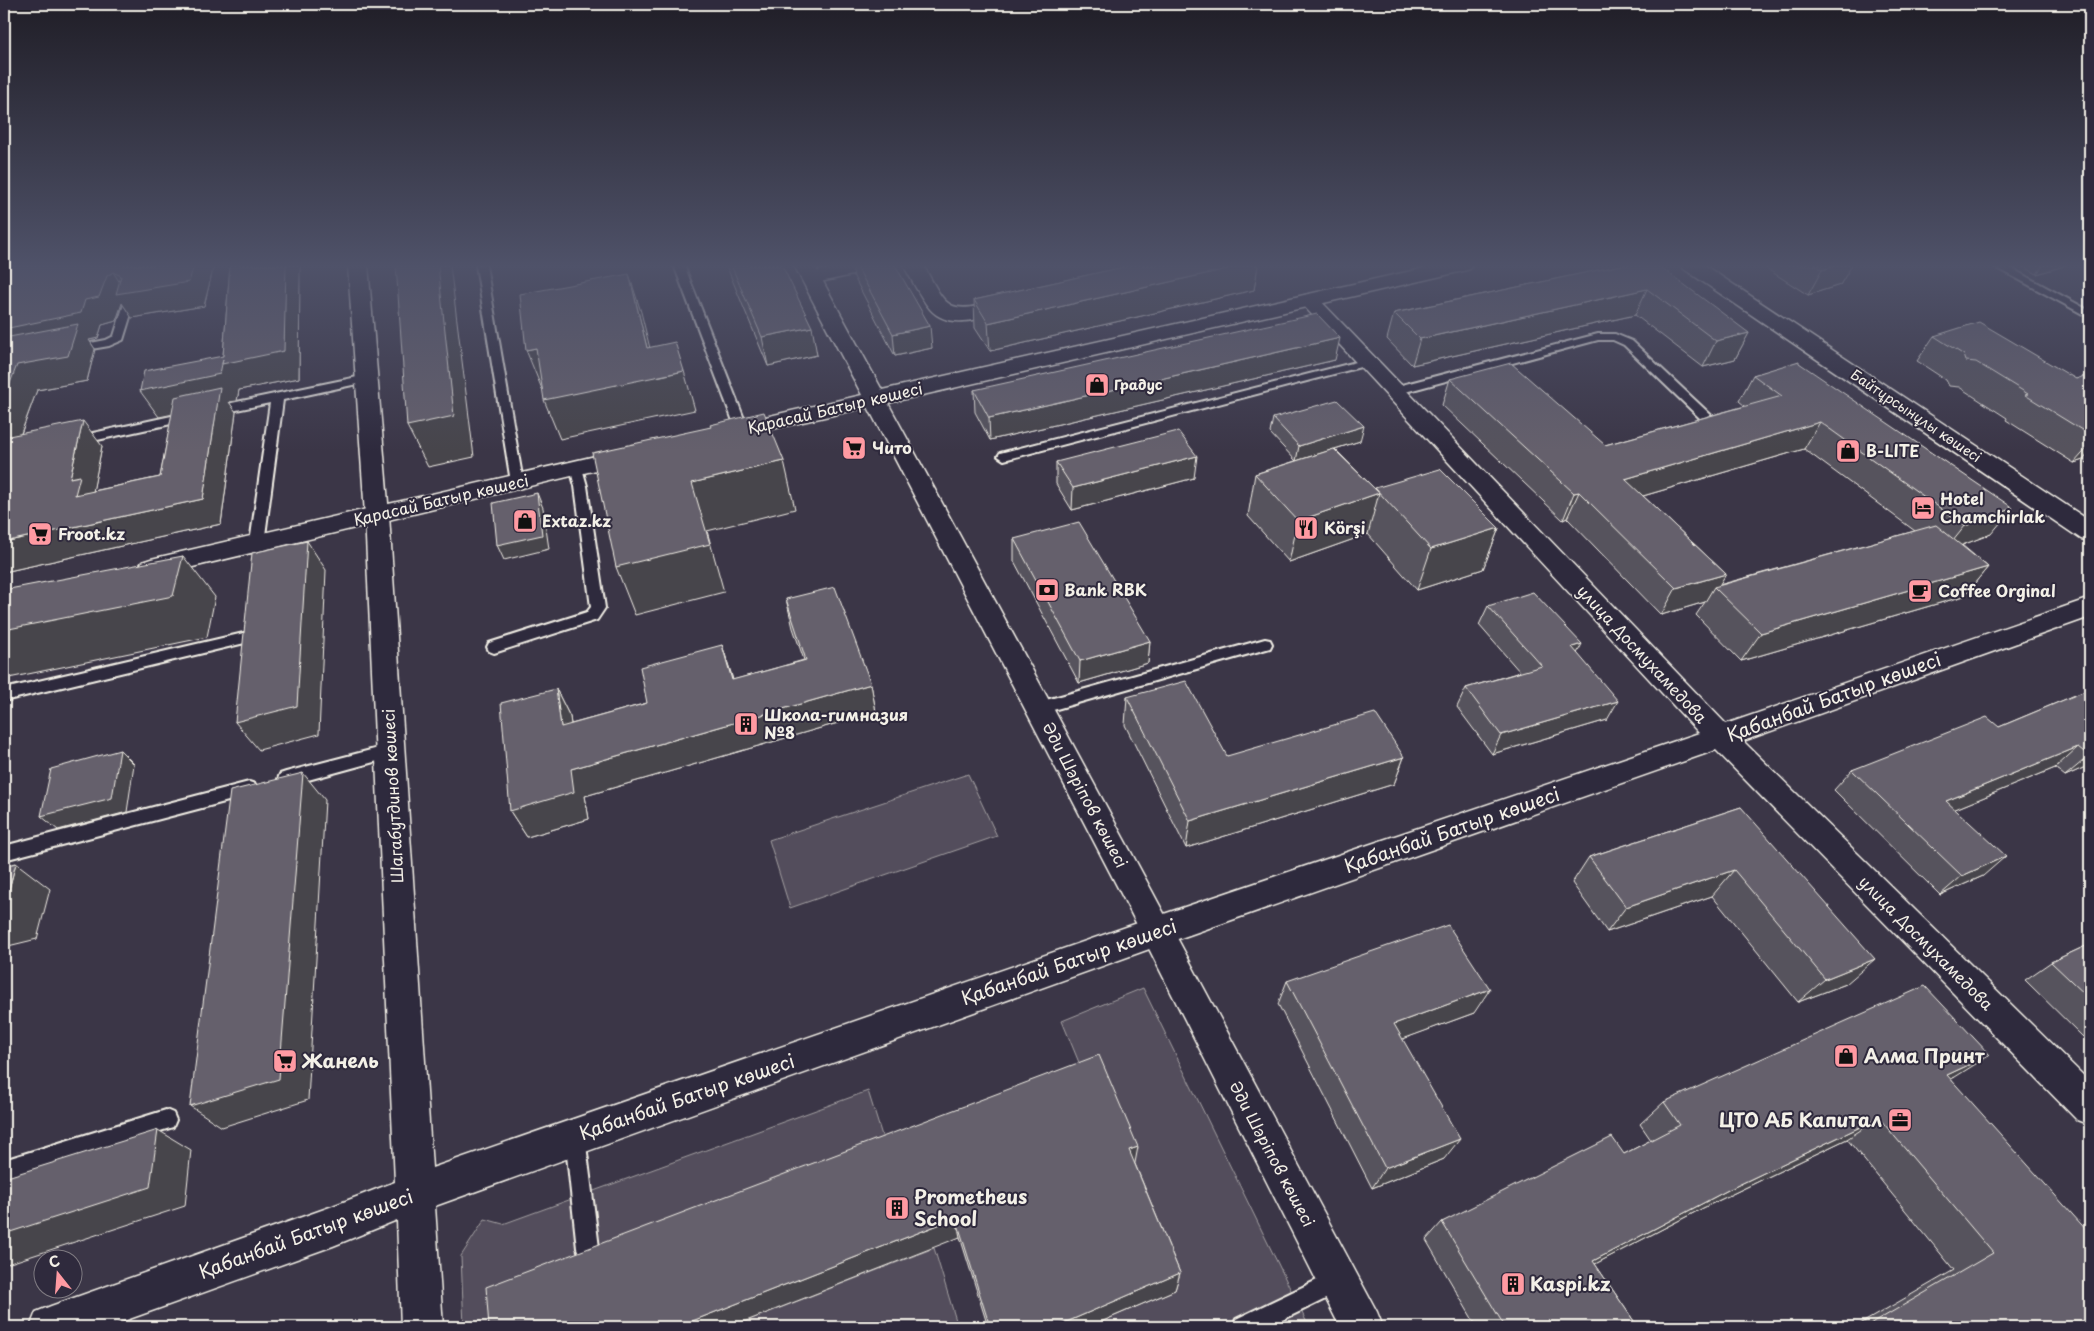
<svg xmlns="http://www.w3.org/2000/svg" width="2094" height="1331" font-family="'Playpen Sans',sans-serif">
<style>
.green{fill:#534e5c;stroke:#a4a0a2}
.lines{fill:none;stroke-linecap:round;stroke-linejoin:round}
.service-casing{stroke:#f4f1e8;stroke-width:4}
.minor-casing{stroke:#f4f1e8;stroke-width:3}
.tertiary-casing{stroke:#f4f1e8;stroke-width:3}
.secondary-casing{stroke:#f4f1e8;stroke-width:3}
.service{fill:#2f2a3d;fill-rule:evenodd}
.minor{fill:#2f2a3d;fill-rule:evenodd}
.tertiary{fill:#2f2a3d;fill-rule:evenodd}
.secondary{fill:#2f2a3d;fill-rule:evenodd}
.wall{fill:#57535d;stroke:#f4f1e8;fill-rule:evenodd}
.shaded-wall{fill:#47444c;stroke:#f4f1e8}
.building{fill:#65616c;stroke:#f4f1e8}
.labels{text-anchor:middle;stroke-width:4;stroke-linejoin:round;paint-order:stroke}
.far-poi-label{font-size:14px;font-weight:bold;fill:#f4f1e8;stroke:#2f2a3d;text-anchor:start}
.far-street-label{font-size:14px;fill:#f4f1e8;stroke:#2f2a3d}
.street-label{font-size:16px;fill:#f4f1e8;stroke:#2f2a3d}
.poi-label{font-size:16px;font-weight:bold;fill:#f4f1e8;stroke:#2f2a3d;text-anchor:start}
.near-street-label{font-size:19px;fill:#f4f1e8;stroke:#2f2a3d}
.near-poi-label{font-size:19px;font-weight:bold;fill:#f4f1e8;stroke:#2f2a3d;text-anchor:start}
</style>
<rect width="100%" height="100%" fill="#3b3647"/>
<filter id="ink" filterUnits="userSpaceOnUse"><feTurbulence type="fractalNoise" baseFrequency=".02" numOctaves="2"/><feDisplacementMap in="SourceGraphic" scale="10" xChannelSelector="R" yChannelSelector="G"/><feConvolveMatrix kernelMatrix="1 2 1 2 8 2 1 2 1" color-interpolation-filters="sRGB"/></filter>
<g filter="url(#ink)">
<g class="green">
<path d="M968,774l29,62 -207,72 -21,-68z"/>
<path d="M1143,988l166,339h-220l-2,-245 -25,-61z"/>
<path d="M868,1091l21,67 -377,169h-48l-3,-71 24,-37 18,5z"/>
<path d="M934,1248l24,79h-227z"/>
</g>
<g class="lines">
<defs>
<g id="service">
<path d="M476,265h10l37,217 -6,4 -6,-4z"/>
<path d="M674,265h10l64,164 -2,3h-8l-2,-3z"/>
<path d="M1992,265h13l85,46v7z"/>
<path d="M130,298l5,3 -12,39 -14,6 -35,6 -4,-1 -2,-2 2,-2 36,-7 8,-4 11,-35z"/>
<path d="M1598,334h17l17,7 81,76 2,3 -2,3h-8l-81,-78 -11,-5h-15l-204,55 -6,-4 2,-3z"/>
<path d="M1368,359l4,1 2,2 -2,2 -368,96 -6,-4 2,-3z"/>
<path d="M367,375l6,4 -2,2 -88,19 -19,143 -2,3h-10l-2,-3 20,-140 -58,12 -6,-4 6,-4z"/>
<path d="M190,412l4,1 2,3 -2,3 -115,25 -6,-4 6,-4z"/>
<path d="M576,464l6,4 5,18 18,122 -8,12 -103,33 -5,-2 -2,-4 2,-4 98,-31 4,-5 -16,-121 -5,-18z"/>
<path d="M248,632l5,1 2,4 -2,4 -249,60v-12z"/>
<path d="M1265,639l5,1 2,4 -2,4 -231,66 -5,-2 -3,-4 3,-4 5,-2z"/>
<path d="M390,745l6,1 2,5 -2,5 -110,30 -6,-2 -2,-5 2,-5 6,-2z"/>
<path d="M249,782l6,2 2,5 -2,5 -251,66v-14z"/>
<path d="M166,1110l7,3 3,7 -3,7 -169,53v-20z"/>
<path d="M575,1127l7,3 3,7 14,111 -3,8 -8,3 -8,-3 -3,-8 -12,-111 3,-7z"/>
<path d="M1338,1270l8,3 3,8 -3,8 -78,38h-35l3,-8z"/>
</g>
<g id="minor">
<path d="M348,265h20l21,250 43,653 723,-251 544,-184 -397,-429 -3,-4 3,-4 7,-2 7,2 410,428 364,-126v19l-347,124 347,341v43l-13,-5 -361,-370 -561,197 -720,259 8,121h-42l-4,-107 -64,26 -226,81h-77l6,-15 15,-6 282,-100 62,-24 -30,-667z"/>
<path d="M846,265h37l-3,4 -69,15 -7,-2 -3,-4 3,-4z"/>
<path d="M903,265h20c22,37 21,52 70,37 9,-3 17,-6 26,-3l3,4 -3,4c-26,7 -67,27 -89,2 -11,-13 -18,-30 -27,-44z"/>
</g>
<g id="tertiary">
<path d="M794,265h20l68,125 556,-125h35l-3,4 -7,2 -575,132 264,488 225,421 6,15h-43l-210,-416 -262,-504 -135,31 -8,-2 -3,-5 3,-5 137,-31z"/>
<path d="M630,448l8,2 4,5 -4,5 -487,117 -9,-3 -4,-6 4,-6 9,-3z"/>
</g>
<path id="secondary" d="M1681,265h23l386,256v20l-9,-2 -397,-270z"/>
</defs>
<use href="#service" class="service-casing"/>
<use href="#minor" class="minor-casing"/>
<use href="#tertiary" class="tertiary-casing"/>
<use href="#secondary" class="secondary-casing"/>
<use href="#service" class="service"/>
<use href="#minor" class="minor"/>
<use href="#tertiary" class="tertiary"/>
<use href="#secondary" class="secondary"/>
</g>
<g class="wall">
<path d="M4,265h210l-10,41 -72,12 -10,-15 -6,18 -14,4 -4,13 -9,2 6,9 -8,32 -50,9 -16,44 81,12 -9,45 67,-14 12,-63 -13,3 64,-61 7,-91h70l-1,113 -60,12 -2,11 -8,1 7,10 -15,112 -217,48z"/>
<path d="M726,265h56l35,90 -49,11z"/>
<path d="M852,265h43l37,83 -37,8 -41,-79z"/>
<path d="M1133,265h125l-4,25 -264,61 -15,-23 -1,-28z"/>
<path d="M1622,265l127,68 -14,26 -32,8 -68,-52 -223,50 -25,-26 7,-26z"/>
<path d="M1761,265h91l-12,20 -32,10z"/>
<path d="M2020,265h47l-30,9z"/>
<path d="M1934,336l142,43 14,-5v91l-7,-5 -9,3 -68,-43 1,-2 -48,-31 -10,-1 -3,-6 -29,-19z"/>
<path d="M1335,360l-345,80 -15,-28 -1,-22z"/>
<path d="M1799,363l192,171 -29,11 26,22 -24,29 -223,65 -45,-46 9,-13 -44,13 -94,-97 -4,2 -121,-115 8,-26 155,66 140,-39 -6,-5 14,-26zM1804,449l111,82 -196,54 7,-11 -83,-78z"/>
<path d="M1273,418l87,23 -25,8 40,40 124,39 -16,41 -66,21 -49,-56 -79,28 -41,-46 7,-42 62,-20 -21,7 -26,-28z"/>
<path d="M1056,462l138,16 -122,32 -16,-26z"/>
<path d="M1014,539l136,102 -2,22 -69,20 -65,-122z"/>
<path d="M786,599l85,85 5,28 -291,84 4,23 -62,18 -17,-26 46,-122 14,28 1,7 76,-21 75,-58 11,35 71,-20 -11,-32z"/>
<path d="M1488,606l89,47 30,67 -115,34 -35,-47 9,-19 54,-16 -41,-47z"/>
<path d="M2090,689v76l-25,11 -10,-8 -100,41 28,67 -43,19 -106,-105 18,-20 147,-43z"/>
<path d="M1127,697l100,59 177,1 -10,27 -208,64 -61,-123z"/>
<path d="M1741,807l105,177 -48,18 -86,-106 -105,36 -35,-49 17,-26z"/>
<path d="M2090,944v90l-7,3 -58,-57 26,-18z"/>
<path d="M1287,981l187,32 -72,26 42,120 -72,29 -94,-184z"/>
<path d="M1955,1077l-4,2 139,248h-235l99,-57 -107,-131 -144,69 -108,56 43,63h-161l-51,-87 16,-18 182,-68 27,-14 -11,-16 24,-22z"/>
<path d="M1135,1164l45,109 -5,17 -86,37h-101l-28,-90 -471,90z"/>
</g>
<g class="shaded-wall">
<path d="M194,265h20l-10,41 -72,12 -10,-15 -6,18 -14,4 -4,13 -9,2 6,9 -8,32 -50,9 -23,62 -10,2v-125l81,-29 22,-24 6,-4 13,20z"/>
<path d="M286,265h14l-1,113 -60,12 -2,11 -8,1 7,10 -15,112 -217,48v-30l199,-43 14,-94 -58,12 -19,-26 83,-32z"/>
<path d="M438,265h12l24,192 -46,10 -21,-41z"/>
<path d="M1245,265h13l-4,25 -264,61 -2,-28z"/>
<path d="M1839,265h13l-12,20 -32,10 14,-25z"/>
<path d="M2043,265h24l-30,9z"/>
<path d="M629,274l12,38 16,65 27,-6 11,39 -135,29 -16,-39 103,-52z"/>
<path d="M1647,289l-12,26 -223,50 8,-26z"/>
<path d="M930,326l2,22 -37,8 -2,-22z"/>
<path d="M812,327l5,28 -49,11 -6,-29z"/>
<path d="M1749,333l-14,26 -32,8 13,-26z"/>
<path d="M1340,338l-5,22 -345,80 -1,-22z"/>
<path d="M536,348l15,39 -9,2 -16,-39z"/>
<path d="M83,421l19,25 -9,46 -18,3 -5,-17z"/>
<path d="M1820,422l-16,27 -192,56 13,-26z"/>
<path d="M1364,426l-4,15 -64,20 3,-15z"/>
<path d="M2090,445v7l-7,8 -9,3z"/>
<path d="M1197,456l-3,22 -122,32 1,-22z"/>
<path d="M784,461l11,48 -88,22 17,61 -89,23 -19,-48 76,-84z"/>
<path d="M1579,492l-12,26 -4,2 11,-27z"/>
<path d="M537,493l6,15 6,41 -45,11 -7,-15z"/>
<path d="M1379,493l-11,41 -79,28 9,-41z"/>
<path d="M2013,508l-22,26 -47,18 21,-26z"/>
<path d="M1499,528l-16,41 -66,21 14,-41z"/>
<path d="M307,541l19,29 -7,164 -60,16 -24,-28z"/>
<path d="M183,556l32,41 -8,40 -203,42v-49z"/>
<path d="M1988,567l-24,29 -223,65 20,-28z"/>
<path d="M1726,574l-9,15 -3,-2 -9,15 -44,13 15,-27z"/>
<path d="M1150,641l-2,22 -69,20 1,-22z"/>
<path d="M1582,644l-10,19v-16z"/>
<path d="M722,645l9,28 10,35 -9,-28z"/>
<path d="M871,684l5,28 -291,84 4,23 -62,18 -17,-26 61,-42z"/>
<path d="M556,689l14,28 5,38 -14,-28z"/>
<path d="M1618,701l-11,19 -115,34 9,-19z"/>
<path d="M2078,747l-23,21 -129,53 20,-20z"/>
<path d="M120,750l14,14 -7,48 -69,18 -17,-14z"/>
<path d="M2090,755v10l-25,11 24,-20z"/>
<path d="M1404,757l-10,27 -208,64 4,-27z"/>
<path d="M303,773l22,27 -17,300 -86,27 -32,-21z"/>
<path d="M2006,856l-23,20 -43,19 22,-19z"/>
<path d="M16,863l34,26 -13,50 -33,8v-39z"/>
<path d="M1734,870l-22,26 -105,36 19,-25z"/>
<path d="M1875,959l-29,25 -48,18 27,-23z"/>
<path d="M1490,989l-16,24 -93,34 13,-23z"/>
<path d="M1990,1055l-35,22 -42,20 34,-22z"/>
<path d="M1879,1118l-32,21 -144,69 -133,69 23,-16 137,-72z"/>
<path d="M158,1130l33,20 -6,56 -181,59v-31z"/>
<path d="M1460,1139l-16,20 -72,29 13,-20z"/>
<path d="M1138,1147l-4,21 -5,-18z"/>
<path d="M956,1218l4,19 -229,90h-54z"/>
<path d="M1180,1273l-5,17 -86,37h-34z"/>
</g>
<g class="building">
<path d="M4,265h190l-5,17 -73,12 5,-18 -8,-4 -6,4 -8,21 -14,3 -4,13 -77,16z"/>
<path d="M230,265h56l-2,86 -62,13 1,-5 -3,15 -80,17 4,-20 79,-15z"/>
<path d="M396,265h42l16,151 -47,10z"/>
<path d="M731,265h51l30,62 -50,10z"/>
<path d="M856,265h39l35,61 -37,8z"/>
<path d="M1133,265h112l-257,58 -14,-23z"/>
<path d="M1622,265h36l91,68 -33,8 -69,-52 -227,50 -26,-26z"/>
<path d="M1814,265h25l-17,5z"/>
<path d="M629,274l18,74 28,-6 9,29 -140,29 -8,-52 -10,2 -6,-56z"/>
<path d="M1317,314l23,24 -351,80 -15,-28z"/>
<path d="M1979,322l97,57 14,-5v61l-65,-40 3,-1 -52,-32 -10,-1 -2,-6 -30,-19z"/>
<path d="M78,324l-10,32 -51,9 -13,34v-61z"/>
<path d="M1799,361v2l214,145 -48,18 -145,-104 -195,57 101,95 -50,14 -97,-96 -5,1 -124,-114 61,-16 94,82 177,-49 -29,-21z"/>
<path d="M220,387l-17,112 -199,43v-105l79,-16 -13,57 10,-2 -5,19 85,-18 15,-80z"/>
<path d="M1337,400l27,26 -65,20 -26,-28z"/>
<path d="M764,412l20,49 -92,22 18,61 -94,23 -24,-114 119,-26 -1,-2z"/>
<path d="M1178,431l19,25 -124,32 -17,-26z"/>
<path d="M1334,449l45,44 -81,28 -43,-47z"/>
<path d="M1440,469l59,59 -68,21 -56,-61z"/>
<path d="M537,493l5,42 -45,10 -4,-42z"/>
<path d="M1079,522l71,119 -70,20 -66,-122z"/>
<path d="M1936,525l52,42 -227,66 -47,-46z"/>
<path d="M307,541l-10,165 -62,16 17,-169z"/>
<path d="M183,556l-10,40 -169,34v-40z"/>
<path d="M835,587l36,97 -300,85 3,23 -64,19 -9,-108 55,-14 5,38 86,-24 -7,-36 82,-22 10,35 74,-20 -20,-61z"/>
<path d="M1533,592l49,52 -10,3 46,54 -117,34 -35,-47 76,-22 -54,-60z"/>
<path d="M1186,681l41,75 148,-43 29,44 -214,64 -63,-124z"/>
<path d="M2090,689v66l-1,1 -11,-9 -132,54 60,55 -44,20 -110,-106 135,-53 12,10z"/>
<path d="M120,750l-8,48 -71,18 10,-47z"/>
<path d="M303,773l-24,306 -89,27 40,-315z"/>
<path d="M1741,807l134,152 -50,20 -91,-109 -108,37 -37,-50z"/>
<path d="M16,863l-12,45v-42z"/>
<path d="M1448,925l42,64 -96,35 66,115 -75,29 -98,-187z"/>
<path d="M2090,944v55l-39,-37z"/>
<path d="M1925,986l65,69 -43,20 143,159v93h-224l127,-74 -114,-135 -149,71 -137,72 45,66h-133l-63,-105 170,-85 12,17 56,-29 -16,-23z"/>
<path d="M1099,1055l39,92 -9,3 51,123 -125,54h-65l-34,-109 -279,109h-188l-3,-40z"/>
<path d="M158,1130l-8,57 -146,47v-56z"/>
</g>
</g>
<linearGradient id="sky" x2="0" y2="1"><stop stop-color="#201e27"/><stop offset="0.59" stop-color="#4f5269"/><stop offset="1" stop-color="#4f5269" stop-opacity="0"/></linearGradient>
<rect width="2094" height="451" fill="url(#sky)"/>
<defs>
<symbol id="shop-square" viewBox="-11 -11 22 22"><rect x="-9" y="-9" width="18" height="18" rx="4" fill="#ff9aa2" stroke="#2f2a3d"/><path d="M-5-2.5h2.3a2.7 3.5 0 0 1 5.4 0H5L5.5 6h-11ZM-1.5-2.5h3a1.5 2.3 0 0 0-3 0Z" fill="#111"/></symbol>
<symbol id="supermarket-square" viewBox="-11 -11 22 22"><rect x="-9" y="-9" width="18" height="18" rx="4" fill="#ff9aa2" stroke="#2f2a3d"/><path d="M-6-5.5h2.5l.6 2H6L4.5 2H-2.5L-4.4-4H-6ZM-1.5 3.2a1.3 1.3 0 1 0 .1 0ZM3 3.2a1.3 1.3 0 1 0 .1 0Z" fill="#111"/></symbol>
<symbol id="hotel-square" viewBox="-11 -11 22 22"><rect x="-9" y="-9" width="18" height="18" rx="4" fill="#ff9aa2" stroke="#2f2a3d"/><path d="M-6-4.5h1.5V1H6V5H4.5V3h-9V5H-6ZM-4 0a1.8 1.8 0 1 1 3.6 0ZM.5 0V-2.5h3Q6-2.5 6 0Z" fill="#111"/></symbol>
<symbol id="restaurant-square" viewBox="-11 -11 22 22"><rect x="-9" y="-9" width="18" height="18" rx="4" fill="#ff9aa2" stroke="#2f2a3d"/><path d="M-5-6h1v4h1v-4h1v4h1v-4h1v5L-1.5 .5V6h-2V.5L-5-1ZM5-6V6H3V1.5H1.5Q1.5-4 5-6Z" fill="#111"/></symbol>
<symbol id="bank-square" viewBox="-11 -11 22 22"><rect x="-9" y="-9" width="18" height="18" rx="4" fill="#ff9aa2" stroke="#2f2a3d"/><path d="M-6-4H6V4H-6ZM0-2.3a2.3 2.3 0 1 0 0 4.6a2.3 2.3 0 1 0 0-4.6Z" fill="#111"/></symbol>
<symbol id="cafe-square" viewBox="-11 -11 22 22"><rect x="-9" y="-9" width="18" height="18" rx="4" fill="#ff9aa2" stroke="#2f2a3d"/><path d="M-5.5-4.5H6V0H3Q3 3.5 0 3.5H-2.5Q-5.5 3.5-5.5 0ZM3-3.2v2h1.7v-2ZM-6 4.5H4V6H-6Z" fill="#111"/></symbol>
<symbol id="building-square" viewBox="-11 -11 22 22"><rect x="-9" y="-9" width="18" height="18" rx="4" fill="#ff9aa2" stroke="#2f2a3d"/><path d="M-4-6H4V6H1V3H-1V6H-4ZM-2.5-4.3h1.7v1.8h-1.7ZM.8-4.3h1.7v1.8H.8ZM-2.5-1h1.7V.8h-1.7ZM.8-1h1.7V.8H.8Z" fill="#111"/></symbol>
<symbol id="office-square" viewBox="-11 -11 22 22"><rect x="-9" y="-9" width="18" height="18" rx="4" fill="#ff9aa2" stroke="#2f2a3d"/><path d="M-6-3h4V-5.5h4V-3h4V5H-6ZM-1-4.5V-3h2v-1.5ZM-6 0V1H6V0Z" fill="#111"/></symbol>
</defs>
<g fill-rule="evenodd">
<use href="#shop-square" x="1083" y="371" width="28" height="28"/>
<use href="#supermarket-square" x="840" y="434" width="28" height="28"/>
<use href="#shop-square" x="1834" y="437" width="28" height="28"/>
<use href="#hotel-square" x="1909" y="494" width="28" height="28"/>
<use href="#shop-square" x="511" y="507" width="28" height="28"/>
<use href="#restaurant-square" x="1292" y="514" width="28" height="28"/>
<use href="#supermarket-square" x="26" y="520" width="28" height="28"/>
<use href="#bank-square" x="1033" y="576" width="28" height="28"/>
<use href="#cafe-square" x="1906" y="577" width="28" height="28"/>
<use href="#building-square" x="732" y="710" width="28" height="28"/>
<use href="#shop-square" x="1832" y="1042" width="28" height="28"/>
<use href="#supermarket-square" x="271" y="1047" width="28" height="28"/>
<use href="#office-square" x="1886" y="1106" width="28" height="28"/>
<use href="#building-square" x="883" y="1194" width="28" height="28"/>
<use href="#building-square" x="1499" y="1270" width="28" height="28"/>
</g>
<g class="labels">
<g class="far-poi-label">
<text x="1114" y="390">Градус</text>
</g>
<g class="far-street-label">
<text transform="translate(1916 416) rotate(34)" y="5">Байтұрсынұлы көшесі</text>
</g>
<g class="street-label">
<text transform="translate(835 408) rotate(-13)" y="6">Қарасай Батыр көшесі</text>
<text transform="translate(441 500) rotate(-13)" y="6">Қарасай Батыр көшесі</text>
<text transform="translate(1642 654) rotate(47)" y="6">улица Досмухамедова</text>
<text transform="translate(1085 795) rotate(62)" y="6">Әди Шәріпов көшесі</text>
<text transform="translate(393 796) rotate(-93)" y="6">Шагабутдинов көшесі</text>
<text transform="translate(1926 943) rotate(45)" y="6">улица Досмухамедова</text>
<text transform="translate(1272 1154) rotate(62)" y="6">Әди Шәріпов көшесі</text>
</g>
<g class="poi-label">
<text x="872" y="454">Чито</text>
<text x="1866" y="457">B-LITE</text>
<text x="1940" y="505">Hotel<tspan x="1940" dy="18">Chamchirlak</tspan></text>
<text x="542" y="527">Extaz.kz</text>
<text x="1324" y="534">Körşi</text>
<text x="58" y="540">Froot.kz</text>
<text x="1064" y="596">Bank RBK</text>
<text x="1938" y="597">Coffee Orginal</text>
<text x="764" y="721">Школа-гимназия<tspan x="764" dy="18">№8</tspan></text>
</g>
<g class="near-street-label">
<text transform="translate(1834 697) rotate(-20)" y="7">Қабанбай Батыр көшесі</text>
<text transform="translate(1452 830) rotate(-19)" y="7">Қабанбай Батыр көшесі</text>
<text transform="translate(1069 962) rotate(-19)" y="7">Қабанбай Батыр көшесі</text>
<text transform="translate(687 1097) rotate(-19)" y="7">Қабанбай Батыр көшесі</text>
<text transform="translate(306 1234) rotate(-20)" y="7">Қабанбай Батыр көшесі</text>
</g>
<g class="near-poi-label">
<text x="1864" y="1063">Алма Принт</text>
<text x="302" y="1068">Жанель</text>
<text x="1882" y="1127" text-anchor="end">ЦТО АБ Капитал</text>
<text x="914" y="1204">Prometheus<tspan x="914" dy="22">School</tspan></text>
<text x="1530" y="1291">Kaspi.kz</text>
</g>
</g>
<rect width="2094" height="1331" fill="none" stroke="#2f2a3d" stroke-width="20"/>
<rect x="10" y="10" width="2074" height="1311" fill="none" stroke="#f4f1e8" stroke-width="2" filter="url(#ink)"/>
<g transform="translate(58 1274) rotate(343)"><circle r="24" fill="#2f2a3d" stroke="#7e7a81"/>
<path d="M0-4L9 19L0 12L-9 19Z" fill="#ff9aa2"/>
<text y="-8" font-size="14" font-weight="bold" text-anchor="middle" fill="#f4f1e8">С</text>
</g>
</svg>
